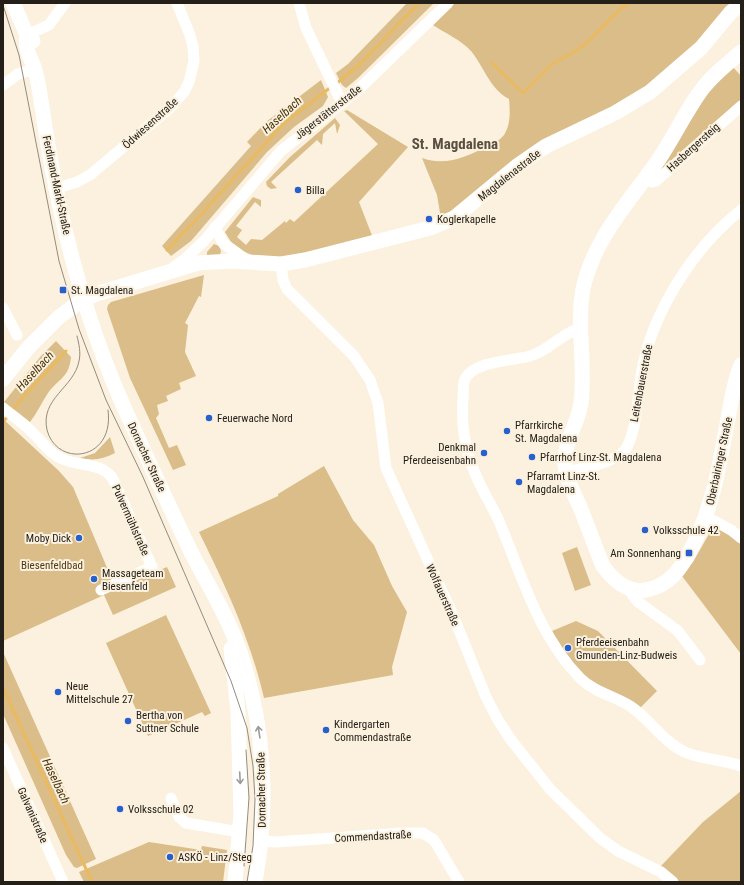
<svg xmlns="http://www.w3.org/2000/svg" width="744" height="885" font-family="'Roboto Condensed',sans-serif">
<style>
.green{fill:#dabd88}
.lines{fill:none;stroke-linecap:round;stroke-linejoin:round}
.stream{stroke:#eaba60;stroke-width:3}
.street{stroke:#fff;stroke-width:11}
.secondary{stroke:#fff;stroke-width:15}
.tram{stroke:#938c7e;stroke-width:1}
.oneway{stroke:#9c9b98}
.poi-dot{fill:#275fcd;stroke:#fbf1de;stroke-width:1.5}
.labels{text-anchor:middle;stroke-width:4;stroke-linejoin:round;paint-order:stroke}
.street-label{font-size:11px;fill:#242019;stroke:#fbf1de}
.poi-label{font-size:11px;fill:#242019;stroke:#fbf1de;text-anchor:start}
.park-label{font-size:11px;fill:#4c3811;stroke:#fbf1de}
.water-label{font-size:12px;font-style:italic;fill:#46330b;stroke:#fbf1de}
.district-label{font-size:15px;font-weight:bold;fill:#595041;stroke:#fbf1de}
</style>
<rect width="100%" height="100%" fill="#fbf1de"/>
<g class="green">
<path d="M407,3h27l-76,75 -12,10 -4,-3 -6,-12 12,-9z"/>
<path d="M455,3h276l-24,30 -54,50 -208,132 -5,-2 -3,-18 -15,-37c22,8 42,0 62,-10 7,-3 15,-7 20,-13 7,-11 6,-24 5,-36 -19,-10 -25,-32 -38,-48 -10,-11 -26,-18 -38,-26z"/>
<path d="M732,66l9,10v27l-84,73 51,-84z"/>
<path d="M321,80l7,17 -5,9 -29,21 -27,25 -76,89 -20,15 -9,-10 89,-100 -4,-4 19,-20z"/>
<path d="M347,110l61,37 -49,55 14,36 -97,21 -24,-4 -7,-3 -14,-10 -6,-10 28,-35 8,3v7l-6,-5 -19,24 6,4 -5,7 9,8 5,-6 11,1 23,-19 1,2 4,-4 4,3 84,-78 -34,-33z"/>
<path d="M335,118l5,7 -3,9 -2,-11 -12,11 -1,11 -5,-5 -46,42 6,6 -6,1 -4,-3 -1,-4 24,-25z"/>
<path d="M214,244l5,2 2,5 -1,4h-13v-3z"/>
<path d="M204,275l-3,22 -2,-1 -14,27 3,2 -3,27 11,24 -17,7 2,6 -15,7 2,5 -11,4 2,9 -3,4 13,30 8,-3 9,20 -13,5 -43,-92 -23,-69 1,-4 3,-3z"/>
<path d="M56,341l15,16c-2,21 -12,21 -23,36 -6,9 -11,20 -18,29l-26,-20 37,-46z"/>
<path d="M3,419l56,52 14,16 43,102 51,-22 9,20 -63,28 -9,-20 -101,46z"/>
<path d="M110,437l5,16c-12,6 -21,8 -35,5l15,-5z"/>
<path d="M324,466l29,54 21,25 18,41 15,26 -15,55 1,8 -129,23c-14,-60 -38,-111 -65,-166l79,-36v-2z"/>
<path d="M713,527l5,1 23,15v111l-59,-78 11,-14z"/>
<path d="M577,547l14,38 -16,6 -13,-38z"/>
<path d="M166,615l45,98 -6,3 -3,-4 -54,24 -42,-93z"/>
<path d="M576,621l22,10 59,60 -18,18c-15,-9 -32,-16 -47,-26 -17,-11 -29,-34 -40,-52z"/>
<path d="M3,652l93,207 -19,9 -3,-1 -8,-12 -63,-141z"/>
<path d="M741,791v91h-63l-18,-15 43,-45z"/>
<path d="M149,842l52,8 1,-4 25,4 -4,32h-139l-5,-10z"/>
</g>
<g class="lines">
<g class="stream">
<path d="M492,63l31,30 29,-29 25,-14 12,-9 32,-33 8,-5"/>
<path d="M336,84l24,-20 59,-61"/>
<path d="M167,250l28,-29 89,-98 47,-36"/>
<path d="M3,422l21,-26 42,-45"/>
<path d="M3,688l89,194"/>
</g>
<g class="street">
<path d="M299,3l7,25 36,75"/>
<path d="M27,35l22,-10 16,-22"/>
<path d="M3,85l15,-11 17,-5"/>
<path d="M645,179l7,3 4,-1 85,-75"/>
<path d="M57,188l20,-6 13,-7 80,-67 14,-16 5,-10 5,-21 -1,-14 -3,-12 -13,-32"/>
<path d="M215,227l8,16 26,19"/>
<path d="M281,264l2,16 4,9 67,67 16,24 8,23 8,65 66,145 34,84 12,23 13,20 39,49 50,49 18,13 43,21 12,10"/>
<path d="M174,267l11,-8 19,-18 77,-90 76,-60 91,-88"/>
<path d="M3,308l14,27"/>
<path d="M580,329c-16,2 -31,22 -50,27 -18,5 -56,5 -65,23 -3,6 -1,13 -2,20 -2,27 3,56 15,81 7,16 17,30 23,46 22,53 38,110 79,152 14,14 34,18 50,28 20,13 33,36 55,46 18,8 37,7 56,14"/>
<path d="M3,408c10,8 20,15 29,24 11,10 18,23 33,28 15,6 38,3 48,19l39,88 -51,23"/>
<path d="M566,472c17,-4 49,-9 59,-22 12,-16 13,-60 17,-80 11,-59 52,-123 99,-160"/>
<path d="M707,517l24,13 10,8"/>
<path d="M633,589l-1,5 5,7 41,30 22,29"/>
<path d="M3,748l60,134"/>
<path d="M171,798l8,19 7,6 54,9"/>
<path d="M261,841l15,1 127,-9h20l11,7 25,42"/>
</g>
<g class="secondary">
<path d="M13,3l14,32 6,6"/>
<path d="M27,35c-3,18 5,22 9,38 5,22 7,44 11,66 15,93 41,189 80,275 21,46 42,92 64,138 17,33 37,65 49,100 25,74 29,154 15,230"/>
<path d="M741,52c-14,12 -30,24 -41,40 -16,22 -27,47 -43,70 -28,40 -63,76 -74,127 -7,38 3,76 -2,114 -3,21 -18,41 -16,61 1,15 9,30 15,43 8,20 15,40 23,59 10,14 24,27 43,24 23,-4 35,-21 45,-41 21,-39 28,-81 36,-125 4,-20 6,-40 14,-59"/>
<path d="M3,379l25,-31 31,-31 19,-14 18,-9 102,-31 33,-2 50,3 24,-4 125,-32 24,-10 63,-52 29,-20 69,-33 35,-21 51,-44 30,-36 10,-8"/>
<path d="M231,649l7,62 3,103 -6,68"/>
</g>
<g class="tram">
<path d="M3,5l16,50 40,206 20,68 27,71 37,77 88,204 16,47 6,38 2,33 -2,47 -6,36"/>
<path d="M77,336c2,8 4,17 2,25 -5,27 -39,37 -32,69 10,38 68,31 61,-20"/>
<path d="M244,866l5,-68 -3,-48"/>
</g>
</g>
<defs><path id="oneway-shaft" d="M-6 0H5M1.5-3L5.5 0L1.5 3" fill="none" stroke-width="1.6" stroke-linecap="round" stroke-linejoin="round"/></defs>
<g class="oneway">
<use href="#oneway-shaft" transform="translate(259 732) rotate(-99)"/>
<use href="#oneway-shaft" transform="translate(240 778) rotate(87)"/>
</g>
<g class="poi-dot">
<circle cx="298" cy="190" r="4"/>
<circle cx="429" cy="219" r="4"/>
<rect x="59" y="286" width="8" height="8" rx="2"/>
<circle cx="209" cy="418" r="4"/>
<circle cx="507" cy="431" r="4"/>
<circle cx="484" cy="453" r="4"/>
<circle cx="532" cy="457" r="4"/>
<circle cx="519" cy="482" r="4"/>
<circle cx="645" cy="530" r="4"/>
<circle cx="79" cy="538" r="4"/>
<rect x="685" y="549" width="8" height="8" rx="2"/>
<circle cx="94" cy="579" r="4"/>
<circle cx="568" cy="648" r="4"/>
<circle cx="58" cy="692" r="4"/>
<circle cx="128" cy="721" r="4"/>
<circle cx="326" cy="730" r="4"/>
<circle cx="120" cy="809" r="4"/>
<circle cx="170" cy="857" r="4"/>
</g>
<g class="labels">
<g class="street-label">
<text transform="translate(328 112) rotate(-38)" y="4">Jägerstätterstraße</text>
<text transform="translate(150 123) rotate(-42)" y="4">Ödwiesenstraße</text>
<text transform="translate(693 147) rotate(-42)" y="4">Hasbergersteig</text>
<text transform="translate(509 175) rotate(-38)" y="4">Magdalenastraße</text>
<text transform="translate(57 185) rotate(78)" y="4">Ferdinand-Markl-Straße</text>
<text transform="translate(641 383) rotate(-79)" y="4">Leitenbauerstraße</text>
<text transform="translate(147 457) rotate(65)" y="4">Dornacher Straße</text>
<text transform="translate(719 461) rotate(-78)" y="4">Oberbairinger Straße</text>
<text transform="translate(131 520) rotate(66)" y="4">Pulvermühlstraße</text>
<text transform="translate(443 595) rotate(66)" y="4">Wolfauerstraße</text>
<text transform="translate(261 790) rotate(-91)" y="4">Dornacher Straße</text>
<text transform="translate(33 815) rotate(66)" y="4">Galvanistraße</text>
<text transform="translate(373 836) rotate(-3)" y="4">Commendastraße</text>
</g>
<g class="poi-label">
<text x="306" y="194">Billa</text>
<text x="437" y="223">Koglerkapelle</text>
<text x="71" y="294">St. Magdalena</text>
<text x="217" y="422">Feuerwache Nord</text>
<text x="515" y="429">Pfarrkirche<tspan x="515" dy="13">St. Magdalena</tspan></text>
<text x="476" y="451" text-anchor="end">Denkmal<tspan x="476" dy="13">Pferdeeisenbahn</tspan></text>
<text x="540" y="461">Pfarrhof Linz-St. Magdalena</text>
<text x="527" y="480">Pfarramt Linz-St.<tspan x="527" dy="13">Magdalena</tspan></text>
<text x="653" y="534">Volksschule 42</text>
<text x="71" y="542" text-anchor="end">Moby Dick</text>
<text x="681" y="557" text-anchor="end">Am Sonnenhang</text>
<text x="102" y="577">Massageteam<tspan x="102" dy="13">Biesenfeld</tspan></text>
<text x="576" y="646">Pferdeeisenbahn<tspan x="576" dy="13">Gmunden-Linz-Budweis</tspan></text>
<text x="66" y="690">Neue<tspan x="66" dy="13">Mittelschule 27</tspan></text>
<text x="136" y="719">Bertha von<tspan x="136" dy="13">Suttner Schule</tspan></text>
<text x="334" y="728">Kindergarten<tspan x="334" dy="13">Commendastraße</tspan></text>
<text x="128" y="813">Volksschule 02</text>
<text x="178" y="861">ASKÖ - Linz/Steg</text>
</g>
<g class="park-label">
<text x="52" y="569">Biesenfeldbad</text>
</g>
<g class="water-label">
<text transform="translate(282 115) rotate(-42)" y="4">Haselbach</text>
<text transform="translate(35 371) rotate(-47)" y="4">Haselbach</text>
<text transform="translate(56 781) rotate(65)" y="4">Haselbach</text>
</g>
<g class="district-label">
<text x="455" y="149">St. Magdalena</text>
</g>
</g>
<rect width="744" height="885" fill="none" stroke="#242019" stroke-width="8"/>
</svg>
